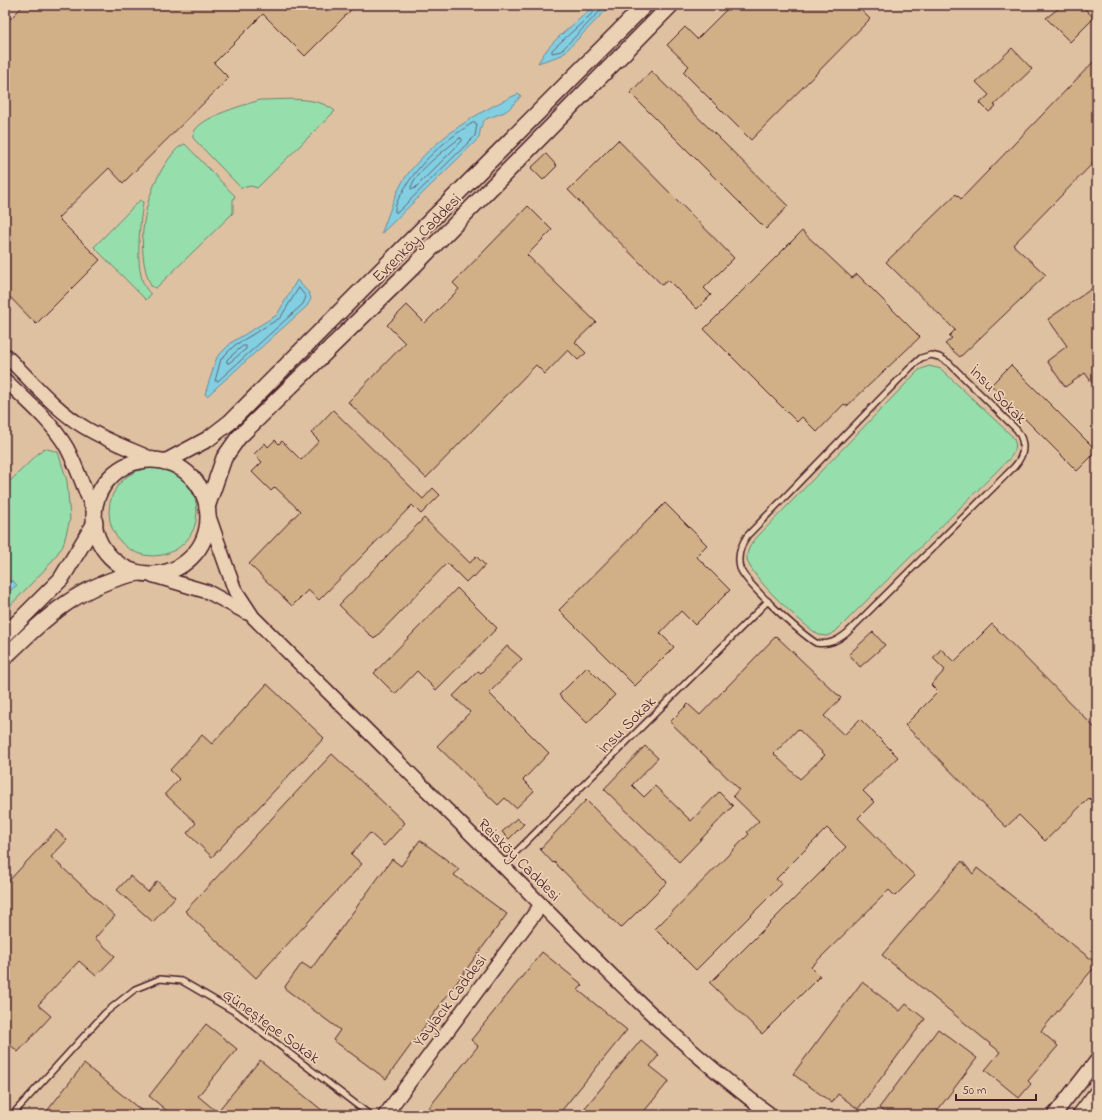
<svg xmlns="http://www.w3.org/2000/svg" width="1102" height="1120" font-family="'Indie Flower',sans-serif">
<style>
.built{fill:#dec1a1}
.green{fill:#96dfad;stroke:#707f6c}
.water{fill:#82cfe2;stroke:#6c8999}
.lines{fill:none;stroke-linecap:round;stroke-linejoin:round}
.shore{stroke:#606574;stroke-width:1}
.building{fill:#d1af87;stroke:#4a1f2b;fill-rule:evenodd}
.service-casing{stroke:#4a1f2b;stroke-width:8}
.tertiary-casing{stroke:#4a1f2b;stroke-width:16}
.secondary-casing{stroke:#4a1f2b;stroke-width:18}
.service{stroke:#ecd2b4;stroke-width:5}
.tertiary{stroke:#ecd2b4;stroke-width:13}
.secondary{stroke:#ecd2b4;stroke-width:15}
.labels{text-anchor:middle;stroke-width:3.5;stroke-linejoin:round;paint-order:stroke}
.street-label{font-size:16px;fill:#4a1f2b;stroke:#ecd2b4}
</style>
<rect width="100%" height="100%" fill="#ecd2b4"/>
<filter id="ink" filterUnits="userSpaceOnUse"><feTurbulence type="fractalNoise" baseFrequency=".025" numOctaves="2"/><feDisplacementMap in="SourceGraphic" scale="8" xChannelSelector="R" yChannelSelector="G"/><feConvolveMatrix kernelMatrix="1 2 1 2 8 2 1 2 1" color-interpolation-filters="sRGB"/></filter>
<g filter="url(#ink)">
<rect class="built" x="5" y="5" width="1092" height="1110"/>
<g class="green">
<path d="M260,100c24,0 56,-5 75,11l-78,77 -6,-2 -10,2 -48,-50c-3,-19 52,-33 67,-38z"/>
<path d="M185,144l50,52 -2,4v13l-77,75 -5,-2c-17,-37 -7,-91 15,-123 6,-8 10,-16 19,-19z"/>
<path d="M140,200l3,2c-3,21 -11,78 8,92l-5,6 -52,-53z"/>
<path d="M929,366l12,3 71,67c6,9 4,15 -3,23l-174,173 -8,4 -8,-1c-16,-10 -69,-58 -72,-76 -1,-9 6,-18 12,-24l160,-165z"/>
<path d="M44,448l14,4 9,29 3,38 -7,27 -14,19 -44,46v-125z"/>
<circle cx="153" cy="512" r="44"/>
</g>
<g class="water">
<path d="M594,5h17l-49,50 -24,8c13,-25 38,-38 56,-58z"/>
<path d="M518,94l3,2c-5,5 -12,15 -19,17 -17,7 -20,3 -23,25l-98,96c8,-19 13,-41 26,-59 27,-36 70,-63 111,-81z"/>
<path d="M297,280l12,13 2,6 -4,7 -100,90 -2,-2 12,-37 15,-15 45,-27z"/>
<path d="M5,581h8l4,4 -12,10z"/>
</g>
<g class="lines">
<g class="shore">
<path d="M597,5l-1,5 -44,40v3l9,-2 45,-46"/>
<path d="M474,122l3,2 -2,12 -77,76h-3c-1,-6 4,-14 7,-19 16,-30 43,-53 72,-71z"/>
<path d="M460,138l2,1v2l-48,48h-3c0,-14 37,-42 49,-51z"/>
<path d="M299,288l7,9 -3,7 -85,77h-3l6,-22 14,-14 45,-27z"/>
<path d="M243,346h3v3l-17,14h-2v-3z"/>
</g>
</g>
<g class="building">
<path d="M24,5h332l-51,51 -42,-42 -49,49 15,15 -106,105 -14,-15 -51,50 42,42 -64,64 -31,-32v-268z"/>
<path d="M731,5h125l14,14 -119,121 -68,-68 6,-6 -22,-21 18,-18 12,12z"/>
<path d="M1063,5h18l13,13 -24,24 -24,-24z"/>
<path d="M1012,48l20,21 -38,36 2,1 -7,6 -9,-9 9,-8 -13,-13z"/>
<path d="M1097,58v101l-84,86 33,30 -86,82 -15,-13 7,-6 -3,-2 6,-6 -69,-68 70,-68 5,5z"/>
<path d="M651,71l137,135 -22,23 -136,-136z"/>
<path d="M618,140l116,118 -30,30 7,7 -14,14 -29,-29 -6,5 -94,-95z"/>
<path d="M546,154l11,12 -14,14 -12,-12z"/>
<path d="M528,206l24,24 -25,25 69,67 -21,20 11,11 -8,7 -10,-10 -23,24 -9,-9 -110,113 -78,-76 57,-59 -18,-18 20,-20 18,18 34,-34 -6,-6z"/>
<path d="M802,231l50,47 5,-4 63,63 -73,69 -3,-2 -27,28 -15,-15 -5,5 -93,-93z"/>
<path d="M1097,285v105l-12,-17 -20,14 -18,-26 20,-15 -19,-27z"/>
<path d="M1011,365l86,86 -20,20 -86,-86z"/>
<path d="M333,410l90,89 10,-11 7,7 -19,19 -9,-9 -93,95 -11,-10 -16,16 -43,-42 51,-53 -25,-24 -4,4 -19,-19 10,-10 -8,-8 11,-11 3,4 7,-7 4,4 3,-3 19,19 18,-19 -8,-8z"/>
<path d="M665,503l42,42 -11,11 34,34 -35,35 -14,-14 -21,22 14,14 -39,39 -76,-76z"/>
<path d="M424,518l46,45 6,-7 9,9 -11,12 -2,-1 -6,6 -19,-19 -73,76 -35,-34z"/>
<path d="M457,588l40,40 -61,62 -19,-19 -22,23 -21,-21z"/>
<path d="M992,624l105,106v76l-8,-8 -44,43 -26,-26 -13,12 -101,-102 33,-33 -7,-7 14,-15 -12,-12 8,-9 13,13z"/>
<path d="M873,632l12,13 -25,22 -11,-13z"/>
<path d="M776,636l65,62 -17,18 20,19 16,-16 38,38 -35,34 11,11 -16,16 57,58 -20,20 -6,-6 -78,77 9,9 -58,58 -52,-51 136,-136 -19,-19 -51,51 6,5 -86,86 -41,-41 94,-95 -2,-2 12,-11 -26,-25 6,-7 -69,-67 18,-18 12,11zM798,729l27,26 -25,24 -26,-25z"/>
<path d="M507,646l15,13 -33,34 60,60 -26,27 11,11 -18,17 -11,-10 -7,7 -61,-59 33,-34 -17,-16 25,-25 3,2z"/>
<path d="M587,667l28,28 -28,28 -28,-28z"/>
<path d="M267,684l57,54 -112,119 -25,-24 9,-10 -31,-29 14,-15 -9,-9 32,-35 10,9z"/>
<path d="M645,746l13,12 -26,27 12,12 11,-11 36,35 28,-29 14,14 -54,56 -75,-73z"/>
<path d="M332,754l73,69 -21,23 -14,-13 -19,21 11,10 -106,114 -71,-67z"/>
<path d="M586,800l81,82 -46,46 -67,-66 -1,1 -13,-14z"/>
<path d="M517,818l7,6 -15,15 -7,-7z"/>
<path d="M56,830l11,10 -16,17 64,59 -20,22 20,18 -19,20 -17,-15 -41,44 13,11 -33,36 -13,-12v-155z"/>
<path d="M420,840l39,29 -5,6 53,39 -121,165 -53,-39 7,-10 -56,-42 18,-25 9,6 81,-110 9,7z"/>
<path d="M962,861l11,13 4,-6 120,96 -56,67 17,15 -30,35 3,3 -12,14 -34,-28 15,-18 -118,-97z"/>
<path d="M130,876l18,16 9,-11 18,16 -22,25 -36,-32z"/>
<path d="M542,952l41,33 -5,5 49,40 -69,85h-135l55,-69 -7,-6z"/>
<path d="M862,982l38,29 6,-7 19,15 -67,90 -20,-15 -6,9 -39,-29z"/>
<path d="M206,1024l31,25 -39,47 19,16 43,-52 68,55h-156l-23,-19z"/>
<path d="M938,1029l39,29 -43,57h-46l-9,-7z"/>
<path d="M641,1040l18,15 -9,11 19,15 -28,34h-62z"/>
<path d="M84,1064l63,51h-95l-5,-4z"/>
</g>
<g class="lines">
<defs>
<g id="service">
<path d="M931,355l8,2 10,6 68,67c9,13 8,25 -3,37l-167,166c-10,8 -18,12 -31,10 -16,-10 -70,-59 -76,-75 -3,-11 1,-23 7,-32l164,-169 10,-9z"/>
<path d="M503,865l265,-264"/>
<path d="M12,1115l93,-102 30,-24 25,-10 22,2 55,32 133,102"/>
</g>
<g id="tertiary">
<path d="M5,355c25,24 49,54 79,72 23,14 49,23 73,34"/>
<path d="M5,380c22,21 47,42 62,68 11,21 18,44 28,66"/>
<path d="M208,514l26,74 19,29c83,83 166,165 249,248 86,87 171,177 269,250"/>
<path d="M148,574l60,18 39,21"/>
<path d="M385,1115l156,-210"/>
<path d="M1054,1115l43,-55"/>
<path d="M1079,1115l18,-24"/>
</g>
<g id="secondary">
<circle cx="151" cy="517" r="57"/>
<path d="M165,462l43,-23 22,-17 415,-417"/>
<path d="M207,507l17,-49 14,-20 174,-170 259,-263"/>
<path d="M5,635l56,-56 34,-56"/>
<path d="M5,657c40,-39 76,-74 134,-84"/>
</g>
</defs>
<use href="#service" class="service-casing"/>
<use href="#tertiary" class="tertiary-casing"/>
<use href="#secondary" class="secondary-casing"/>
<use href="#service" class="service"/>
<use href="#tertiary" class="tertiary"/>
<use href="#secondary" class="secondary"/>
</g>
</g>
<g class="labels">
<g class="street-label">
<text transform="translate(416 237) rotate(-45)" y="6">Evrenköy Caddesi</text>
<text transform="translate(999 394) rotate(46)" y="6">İnsu Sokak</text>
<text transform="translate(626 724) rotate(-45)" y="6">İnsu Sokak</text>
<text transform="translate(520 859) rotate(45)" y="6">Reisköy Caddesi</text>
<text transform="translate(449 1000) rotate(-53)" y="6">Yaylacık Caddesi</text>
<text transform="translate(272 1025) rotate(36)" y="6">Güneştepe Sokak</text>
</g>
</g>
<rect width="1102" height="1120" fill="none" stroke="#ecd2b4" stroke-width="20"/>
<rect x="10" y="10" width="1082" height="1100" fill="none" stroke="#4a1f2b" stroke-width="1.5" filter="url(#ink)"/>
<path d="M956 1094v6h80v-6" fill="none" stroke="#4a1f2b" stroke-width="2"/>
<text x="962" y="1094" font-size="12" fill="#4a1f2b" stroke="#ecd2b4" stroke-width="3" paint-order="stroke">50 m</text>
</svg>
